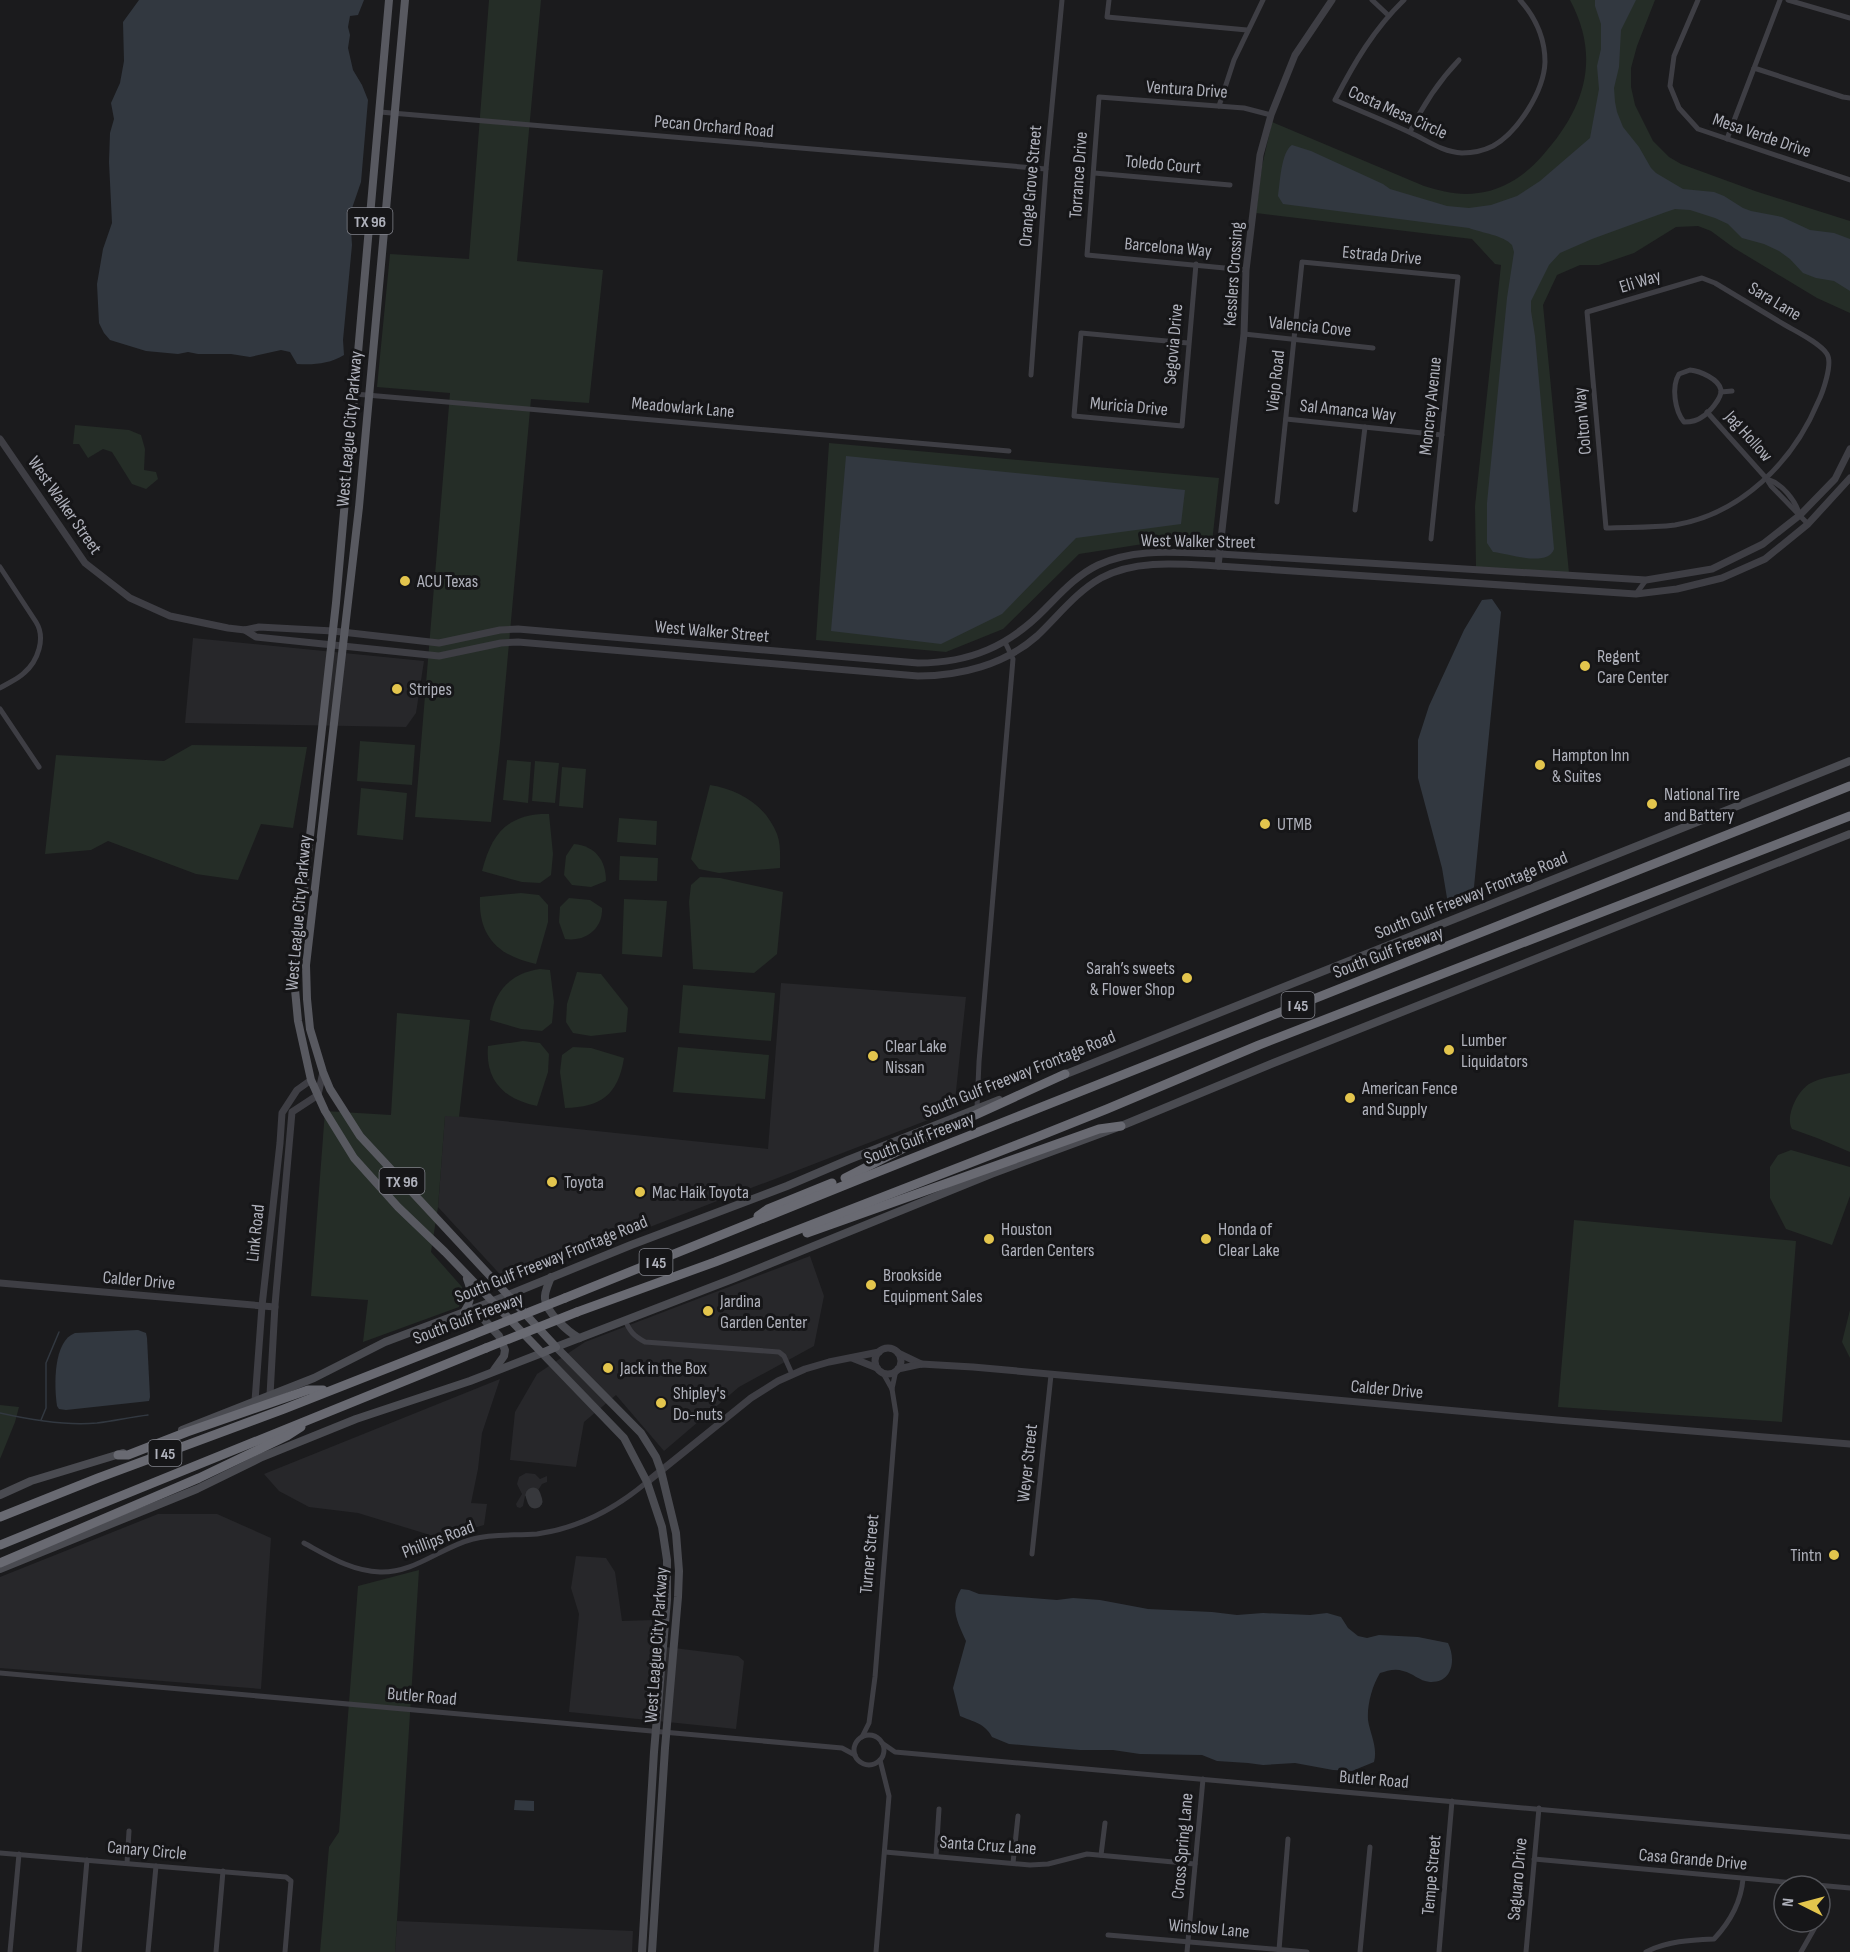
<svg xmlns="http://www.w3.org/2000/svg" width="1850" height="1952" font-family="'Sofia Sans Condensed',sans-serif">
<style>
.built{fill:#27272a}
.green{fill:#252d27}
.water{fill:#323840}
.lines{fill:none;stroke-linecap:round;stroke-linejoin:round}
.stream{stroke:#323840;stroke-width:1.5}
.taxiway{stroke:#37383c;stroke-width:15}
.minor{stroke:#3e3e44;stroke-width:5}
.tertiary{stroke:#3e3e44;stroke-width:7}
.secondary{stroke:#4a4b51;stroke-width:8}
.primary{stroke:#585960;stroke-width:8}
.motorway{stroke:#696a72;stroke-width:9}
.motorway-bridge{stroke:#696a72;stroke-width:9}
.poi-dot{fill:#e3c54d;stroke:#161618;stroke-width:2}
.labels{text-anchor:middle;stroke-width:6;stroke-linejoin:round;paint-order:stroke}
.shield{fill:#161618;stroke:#81828a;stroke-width:1.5}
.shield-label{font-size:16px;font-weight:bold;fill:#afb1bb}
.street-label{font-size:18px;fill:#afb1bb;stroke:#161618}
.poi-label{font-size:18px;fill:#afb1bb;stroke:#161618;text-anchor:start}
</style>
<rect width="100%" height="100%" fill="#1b1b1d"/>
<g class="built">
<path d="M193,638l231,23 -8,52 -10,14 -221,-4z"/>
<path d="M781,983l185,14 -12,113 -447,172 -69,-75 7,-92 323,34z"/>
<path d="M810,1256l14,40 -10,50 -75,41 -75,64 -48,-56 -32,27 -8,45 -66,-7 5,-48 22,-38 48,-32z"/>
<path d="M500,1379l-18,54 -4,36 -7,34 16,1 -3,21 -44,13 -82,-25 -49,-6 -30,-16 -15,-17z"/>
<path d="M526,1473l9,1 5,5 7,-3v6l-5,2 -7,11 5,9 -3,4h-3l-2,-2 1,-5 -2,-5h-6l-2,10 -3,2 -3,-1 -1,-3 6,-10 -5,-10 2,-7z"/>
<path d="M158,1514h59l54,24 -10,151 -261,-21v-91z"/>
<path d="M576,1556l30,2 9,14 7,49 32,-1 4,26 80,10 6,5 -8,68 -167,-17 10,-98 -8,-26z"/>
<path d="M397,1921l236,10 -1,21h-237z"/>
</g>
<g class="green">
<path d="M489,0h52l-24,261 86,9 -14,133 -58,-4 -31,344 -9,79 -76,-5 35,-424 -73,-6 13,-133 79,5z"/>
<path d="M1570,0h85l-18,46 -6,22v19l4,18 18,36 16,16 12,7 74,27 95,30v92l-33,-15 -83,-50 -23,-17 -13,-5 -22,1 -42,26 -35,12h-19l-23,10 -14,30 26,268 -93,-6 -1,-61 26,-241 -6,-1 -23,-25 -216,-26 6,-47 10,-44 152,64c17,5 35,10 54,7 26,-3 49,-19 65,-38 42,-47 58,-97 27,-155z"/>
<path d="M75,425l54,5 12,5 4,14 -1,21 12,2 2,7 -12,10 -14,-5 -20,-32 -9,-3 -15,9 -9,-14h-6z"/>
<path d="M829,443l390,35 -7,65 -37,-4 -96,15 -76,75 -57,23 -130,-12z"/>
<path d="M360,741l55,4 -3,40 -55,-4z"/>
<path d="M192,745l115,2 -14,81 -32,-4 -23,56 -42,-6 -88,-33 -17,9 -46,4 11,-99 108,6z"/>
<path d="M507,760l24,2 -3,41 -25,-3z"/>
<path d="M535,761l24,2 -4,40 -23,-2z"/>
<path d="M562,767l24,2 -3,39 -24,-2z"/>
<path d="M710,785c30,5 55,20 67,49 4,11 3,23 3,34l-61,5 -20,-4 -8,-10z"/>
<path d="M361,788l46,5 -4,47 -46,-5z"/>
<path d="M541,814h8l4,40 -2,21 -11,8 -18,-1 -40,-11c9,-34 22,-54 59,-57z"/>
<path d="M619,818l38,3 -1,24 -39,-3z"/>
<path d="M574,844c21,2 32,16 32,37l-15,6 -19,-2 -8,-10 2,-19z"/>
<path d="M620,856l38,2 -1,23 -38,-1z"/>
<path d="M700,877l20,1 63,14 -6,62 -23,19 -61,-4 -4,-67 2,-17z"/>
<path d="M521,893l18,2 9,10v17l-12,42c-37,-8 -58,-27 -56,-67z"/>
<path d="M569,898l21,2 12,8c1,21 -17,34 -37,31l-6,-17 1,-15z"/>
<path d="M624,899l43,2 -5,56 -40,-3z"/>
<path d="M540,969l10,1 4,32 -2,21 -10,8 -21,-2 -31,-9c4,-29 21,-47 50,-51z"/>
<path d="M577,972l24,2 27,34 -2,24 -35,4 -18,-3 -7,-11 1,-18z"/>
<path d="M683,985l92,8 -4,48 -92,-8z"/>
<path d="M397,1013l73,7 -11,97 -14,-1 -7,91 -7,45 31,35 -3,20 -96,35 5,-42 -57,-4 14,-185 66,4z"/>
<path d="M523,1041l17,2 9,11 -1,18 -11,34c-33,-7 -52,-25 -49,-60z"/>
<path d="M573,1047l18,1 33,10c-6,37 -23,49 -59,50l-5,-36 2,-17z"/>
<path d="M678,1047l91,8 -4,44 -92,-7z"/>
<path d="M1850,1073v79l-33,-14 -25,-9c-7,-13 5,-37 17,-45 12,-7 28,-8 41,-11z"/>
<path d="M1791,1150l59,17v29l-18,49 -46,-16 -16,-31v-31l8,-12z"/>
<path d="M1574,1220l222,21 -14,181 -224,-15z"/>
<path d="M1850,1310v48l-8,-16z"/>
<path d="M0,1405l19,2 -4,15 -15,37z"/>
<path d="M419,1570l-24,382h-75l9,-105 10,-15 19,-246z"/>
</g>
<g class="water">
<path d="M139,0h225l-6,15 -8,1 -2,11 2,8 -2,13 5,22 9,15 6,15 -7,82 -11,32 2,31 -9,95 1,15c-15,9 -30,10 -47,9l-7,-12 -9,-2 -31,7 -19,-3h-33l-10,-2 -10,2 -32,-3 -36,-11 -6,-7 -5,-10 -2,-39 6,-35 9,-26 -3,-61 1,-29 4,-14 -3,-16 9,-20 4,-22 -1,-39z"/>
<path d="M1595,0h41l-15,30 -2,37 -5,21 1,14 2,10 6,15 16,20 12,21 5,5 27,16 31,3 10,4 19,12 8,3 31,6 28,13 24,3 16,6v52l-16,-10 -18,-3 -13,-5 -13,-14 -11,-8 -15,-7 -22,-6 -14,-14 -13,-6 -25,-8 -15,-1 -9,3 -74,27 -32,14 -11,12 -18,36v10l4,25 19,213c-6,19 -47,4 -61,3l-6,-9v-40l20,-205 7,-46 -2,-7c-9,-10 -30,-12 -43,-17l-186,-24 -5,-8c2,-13 3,-44 14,-51l19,6 72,33 7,5 57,17 22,2 22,-3 26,-9 23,-15 50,-43 9,-49 -2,-23 4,-17v-25l-6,-18z"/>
<path d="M846,456l339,34 -4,34 -105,14 -74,76 -61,30 -110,-13z"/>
<path d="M1492,599l9,13 -27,275 -11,12 -15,5 -6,-36 -24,-90v-38l11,-34 35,-76 18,-30z"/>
<path d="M138,1330l8,3 1,5 3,59 -1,4 -83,9 -7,-1 -2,-3c-3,-20 -4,-65 18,-73z"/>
<path d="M961,1589l8,1 10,4 14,1 64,5 16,-2 27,2 48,9 64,3 25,3 26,-2 47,2 17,-2 14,4 7,11 10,8 9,2 12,-3 39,2 30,6c8,16 5,40 -18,39 -11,-1 -17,-9 -27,-11 -8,-3 -16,0 -23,2 -8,13 -13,32 -12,47 2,14 10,27 6,42l-22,9 -19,-1 -38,-7 -32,2 -15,-2 -31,-2 -15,-6 -62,-1 -27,-4h-33l-48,-4 -23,-2 -17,-7c-7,-14 -19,-15 -32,-21l-7,-28 13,-47c-8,-18 -17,-33 -5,-52z"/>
<path d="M515,1800l19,1v10l-20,-1z"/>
</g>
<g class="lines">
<g class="stream">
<path d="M0,1413c31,7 65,13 97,10 17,-2 34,-6 51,-8"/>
<path d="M41,1420l5,-12v-45l13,-31"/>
</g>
<path class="taxiway" d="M533,1495l2,6"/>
<g class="minor">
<path d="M1109,0l-2,17 140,13"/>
<path d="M1372,0l16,15"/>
<path d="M1404,0c-30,29 -50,63 -69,100 25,11 51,21 76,33 17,8 32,19 51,20 11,0 21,-2 31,-7 25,-14 51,-55 52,-84 0,-23 -10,-45 -25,-62"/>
<path d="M1698,0l-24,56 -4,30 9,22 19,21 152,51"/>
<path d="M1788,0l62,18"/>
<path d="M1754,68l89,29 7,1"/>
<path d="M1219,106l15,-46 29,-60"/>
<path d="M380,112l666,57"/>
<path d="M1410,132c13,-27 28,-50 49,-72"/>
<path d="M1727,139l53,-139"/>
<path d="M1094,173l136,12"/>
<path d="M1246,270l-159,-15 12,-158 145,11 27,7"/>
<path d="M1702,278l13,5c23,14 47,28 70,42 12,7 35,18 42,29 6,9 -4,38 -9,48 -25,60 -77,112 -143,123 -24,3 -46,2 -69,3l-19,-216z"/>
<path d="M1244,334l129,14"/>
<path d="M1188,343l-107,-10 -7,83 108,10 14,-162"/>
<path d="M1690,370c10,1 29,9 31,20 1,8 -12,23 -19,27 -5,4 -12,5 -18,5 -9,-11 -13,-35 -5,-48z"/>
<path d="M1031,375l15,-206 16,-169"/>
<path d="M1721,392l11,-1"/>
<path d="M355,394l654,57"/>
<path d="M1707,412l59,66 5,8 37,38"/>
<path d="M1286,419l156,16"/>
<path d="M1769,480c13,4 26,20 30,33"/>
<path d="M1277,502l25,-240 156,15 -27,262"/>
<path d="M1355,510l10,-83"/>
<path d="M0,567l36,55c10,16 2,39 -12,51 -6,6 -16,10 -24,15"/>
<path d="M1636,594l10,-14"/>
<path d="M0,709l39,58"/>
<path d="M977,1108l2,-46 34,-403 -8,-17"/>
<path d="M625,1320c5,12 9,16 20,22l134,10 5,4 8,18"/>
<path d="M892,1389l4,-19"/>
<path d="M304,1543c24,13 47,28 76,29 35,1 61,-25 93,-33 21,-6 43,-3 64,-5 43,-6 78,-25 110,-52"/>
<path d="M1032,1554l19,-179"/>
<path d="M0,1673l842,75 13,7"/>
<circle cx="869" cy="1750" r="15"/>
<path d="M862,1737l7,-14 6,-46 21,-263 -4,-25 -9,-16"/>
<path d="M882,1743l13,9 955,85"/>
<path d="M885,1852l145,13 18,-1 39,-10 108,10"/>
<path d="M0,1853l286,24 5,4 -6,71"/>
<path d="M1101,1855l4,-32"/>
<path d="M936,1856l3,-47"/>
<path d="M1534,1859l316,29"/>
<path d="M127,1863l2,-32"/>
<path d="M1013,1863l5,-47"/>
<path d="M1820,1903l2,-17"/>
<path d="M1108,1935l199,17"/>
<path d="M1279,1950l9,-111"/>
<path d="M10,1952l9,-98"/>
<path d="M79,1952l8,-92"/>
<path d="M148,1952l8,-86"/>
<path d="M216,1952l7,-81"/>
<path d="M876,1952l13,-156 -9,-36"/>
<path d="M1187,1952l16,-173"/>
<path d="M1360,1952l10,-105"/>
<path d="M1439,1952l13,-151"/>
<path d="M1526,1952l13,-144"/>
<path d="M1646,1952c21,-11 45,-12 68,-13 16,-17 27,-37 29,-60"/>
<path d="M1801,1952l17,-30"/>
</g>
<g class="tertiary">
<path d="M0,439l85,124 45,35 40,18 58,12 17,2 14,-3 74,4 106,12 61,-13 18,-1 400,34c52,0 91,-17 127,-54 16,-16 32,-34 53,-44 38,-18 81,-12 122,-11l426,26 66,-11 51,-25 37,-29 35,-36 15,-30"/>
<path d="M1218,566l26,-232 2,-64 14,-115 11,-40 24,-60 37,-55"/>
<path d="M245,630l11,7 183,19 62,-13 17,-1 400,34c42,0 86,-11 119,-40 21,-20 39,-44 64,-58 35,-19 80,-14 117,-12l418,28 41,-5 45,-11 43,-19 43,-35 42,-46"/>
<path d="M0,1283l275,24"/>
<circle cx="888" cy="1361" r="13"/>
<path d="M898,1353l23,11"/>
<path d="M852,1358l25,10"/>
<path d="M898,1369l23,-5 52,3 584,53 293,24"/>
<path d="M270,1395l5,-90 17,-193 26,-17 5,-23"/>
<path d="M255,1401l7,-95 18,-163 2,-30 15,-23 14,-10"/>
<path d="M647,1482l104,-84 27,-17 27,-12 24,-7 50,-10"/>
</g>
<g class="secondary">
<path d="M1061,1076l789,-315"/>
<path d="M551,1277c-2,6 -7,15 -6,22 1,13 23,33 34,39"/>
<path d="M466,1311l13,3 20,22 6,14 -1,6 -10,14"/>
<path d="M182,1430l132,-52 71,-36 106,-40 140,-57 156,-59 61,-26 151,-60"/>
<path d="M0,1495l31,-14 92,-28"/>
<path d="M0,1569l197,-80 65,-32 94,-38 114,-38 72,-28 82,85 23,44 15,45 5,33v40l-13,152 -12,200"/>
<path d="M652,1952l13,-204 13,-151 1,-26 -3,-38 -15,-62 -5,-14 -15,-24 -85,-86 179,-69 256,-104 130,-48 150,-62 579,-230"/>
</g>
<g class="primary">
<path d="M389,0l-53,603 -42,376 4,42 13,59 14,31 29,47 44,49 47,45 97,101 14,-6 -196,-211 -30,-47 -7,-17 -13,-43 -3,-30 -1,-34 53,-458 46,-507"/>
<path d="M464,1312c8,-11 8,-21 3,-33"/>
</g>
<g class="motorway">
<path d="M845,1178l69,-35 151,-69"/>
<path d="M758,1216l10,-7 64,-26"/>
<path d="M807,1233l292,-104 22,-3"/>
<path d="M565,1298l295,-119 990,-393"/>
<path d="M577,1312l138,-50 322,-125 70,-28 152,-64 591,-229"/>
<path d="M118,1455h10l59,-23 121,-42h15"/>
<path d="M0,1517l98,-39 186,-69 188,-74"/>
<path d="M0,1545l486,-197"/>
<path d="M0,1563l199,-85 88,-42 14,-9"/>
</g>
<g class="motorway-bridge">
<path d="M472,1335l93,-37"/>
<path d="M486,1348l91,-36"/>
</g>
</g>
<g class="poi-dot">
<circle cx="405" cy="581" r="6"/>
<circle cx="1585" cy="666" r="6"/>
<circle cx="397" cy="689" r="6"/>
<circle cx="1540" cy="765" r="6"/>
<circle cx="1652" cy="804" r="6"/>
<circle cx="1265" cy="824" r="6"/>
<circle cx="1187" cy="978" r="6"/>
<circle cx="1449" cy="1050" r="6"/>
<circle cx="873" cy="1056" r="6"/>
<circle cx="1350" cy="1098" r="6"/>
<circle cx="552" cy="1182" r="6"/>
<circle cx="640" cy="1192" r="6"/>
<circle cx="989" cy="1239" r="6"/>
<circle cx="1206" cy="1239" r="6"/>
<circle cx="871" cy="1285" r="6"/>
<circle cx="708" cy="1311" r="6"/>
<circle cx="608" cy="1368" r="6"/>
<circle cx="661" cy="1403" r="6"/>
<circle cx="1834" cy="1555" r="6"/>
</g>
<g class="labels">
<g class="shield">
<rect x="347.5" y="208" width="45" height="26" rx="4.5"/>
<rect x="1281.5" y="992" width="33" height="26" rx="4.5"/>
<rect x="379.5" y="1168" width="45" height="26" rx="4.5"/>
<rect x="639.5" y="1249" width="33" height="26" rx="4.5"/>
<rect x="148.5" y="1440" width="33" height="26" rx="4.5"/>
</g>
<g class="shield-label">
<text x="370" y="227">TX 96</text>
<text x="1298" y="1011">I 45</text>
<text x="402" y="1187">TX 96</text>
<text x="656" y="1268">I 45</text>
<text x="165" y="1459">I 45</text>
</g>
<g class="street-label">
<text transform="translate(1187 89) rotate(4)" y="6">Ventura Drive</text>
<text transform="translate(1398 112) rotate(24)" y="6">Costa Mesa Circle</text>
<text transform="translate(714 126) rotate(5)" y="6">Pecan Orchard Road</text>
<text transform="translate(1762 135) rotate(19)" y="6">Mesa Verde Drive</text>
<text transform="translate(1163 164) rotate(5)" y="6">Toledo Court</text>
<text transform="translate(1078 175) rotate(-86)" y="6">Torrance Drive</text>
<text transform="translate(1030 186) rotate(-85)" y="6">Orange Grove Street</text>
<text transform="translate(1168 247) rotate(5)" y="6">Barcelona Way</text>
<text transform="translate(1382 255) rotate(5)" y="6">Estrada Drive</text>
<text transform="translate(1233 274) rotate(-86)" y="6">Kesslers Crossing</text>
<text transform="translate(1640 281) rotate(-17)" y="6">Eli Way</text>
<text transform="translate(1775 301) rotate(31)" y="6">Sara Lane</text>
<text transform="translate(1310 326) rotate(6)" y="6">Valencia Cove</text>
<text transform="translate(1173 344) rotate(-85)" y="6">Segovia Drive</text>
<text transform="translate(1275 381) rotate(-84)" y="6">Viejo Road</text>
<text transform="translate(1129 406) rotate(5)" y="6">Muricia Drive</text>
<text transform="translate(1430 406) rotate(-84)" y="6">Moncrey Avenue</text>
<text transform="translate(683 407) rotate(5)" y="6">Meadowlark Lane</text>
<text transform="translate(1348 410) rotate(6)" y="6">Sal Amanca Way</text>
<text transform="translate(1582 421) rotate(-95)" y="6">Colton Way</text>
<text transform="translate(349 429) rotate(-85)" y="6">West League City Parkway</text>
<text transform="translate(1749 436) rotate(48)" y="6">Jag Hollow</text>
<text transform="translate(65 505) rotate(55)" y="6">West Walker Street</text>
<text transform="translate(1198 541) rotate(1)" y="6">West Walker Street</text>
<text transform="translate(712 631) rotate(5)" y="6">West Walker Street</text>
<text transform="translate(1471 895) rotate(-22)" y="6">South Gulf Freeway Frontage Road</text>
<text transform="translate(298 913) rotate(-85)" y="6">West League City Parkway</text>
<text transform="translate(1388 952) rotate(-21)" y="6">South Gulf Freeway</text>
<text transform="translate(1019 1074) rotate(-22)" y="6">South Gulf Freeway Frontage Road</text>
<text transform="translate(919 1138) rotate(-21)" y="6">South Gulf Freeway</text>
<text transform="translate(255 1233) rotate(-84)" y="6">Link Road</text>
<text transform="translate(551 1259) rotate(-22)" y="6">South Gulf Freeway Frontage Road</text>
<text transform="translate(139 1280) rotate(5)" y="6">Calder Drive</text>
<text transform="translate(468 1318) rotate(-21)" y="6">South Gulf Freeway</text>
<text transform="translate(1387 1389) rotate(5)" y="6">Calder Drive</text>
<text transform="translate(1027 1463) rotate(-84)" y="6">Weyer Street</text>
<text transform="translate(438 1539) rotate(-21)" y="6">Phillips Road</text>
<text transform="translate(869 1554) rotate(-85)" y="6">Turner Street</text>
<text transform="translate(656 1645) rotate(-86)" y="6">West League City Parkway</text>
<text transform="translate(422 1696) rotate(5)" y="6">Butler Road</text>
<text transform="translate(1374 1779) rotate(5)" y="6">Butler Road</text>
<text transform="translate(988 1845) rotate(4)" y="6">Santa Cruz Lane</text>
<text transform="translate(1182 1846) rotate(-85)" y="6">Cross Spring Lane</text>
<text transform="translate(147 1850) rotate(5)" y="6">Canary Circle</text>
<text transform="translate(1693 1859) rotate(5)" y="6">Casa Grande Drive</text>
<text transform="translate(1431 1875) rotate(-85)" y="6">Tempe Street</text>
<text transform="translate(1517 1879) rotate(-85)" y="6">Saguaro Drive</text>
<text transform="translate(1209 1928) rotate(5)" y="6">Winslow Lane</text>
</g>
<g class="poi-label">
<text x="417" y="587">ACU Texas</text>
<text x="1597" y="662">Regent<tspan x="1597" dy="21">Care Center</tspan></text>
<text x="409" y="695">Stripes</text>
<text x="1552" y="761">Hampton Inn<tspan x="1552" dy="21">&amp; Suites</tspan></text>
<text x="1664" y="800">National Tire<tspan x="1664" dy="21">and Battery</tspan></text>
<text x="1277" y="830">UTMB</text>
<text x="1175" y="974" text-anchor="end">Sarah’s sweets<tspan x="1175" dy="21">&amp; Flower Shop</tspan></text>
<text x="1461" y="1046">Lumber<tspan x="1461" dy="21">Liquidators</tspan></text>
<text x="885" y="1052">Clear Lake<tspan x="885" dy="21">Nissan</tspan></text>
<text x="1362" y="1094">American Fence<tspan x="1362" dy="21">and Supply</tspan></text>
<text x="564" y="1188">Toyota</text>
<text x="652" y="1198">Mac Haik Toyota</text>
<text x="1001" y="1235">Houston<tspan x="1001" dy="21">Garden Centers</tspan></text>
<text x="1218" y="1235">Honda of<tspan x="1218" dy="21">Clear Lake</tspan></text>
<text x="883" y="1281">Brookside<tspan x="883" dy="21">Equipment Sales</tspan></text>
<text x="720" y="1307">Jardina<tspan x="720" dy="21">Garden Center</tspan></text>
<text x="620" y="1374">Jack in the Box</text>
<text x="673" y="1399">Shipley's<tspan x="673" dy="21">Do-nuts</tspan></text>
<text x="1822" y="1561" text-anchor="end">Tintn</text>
</g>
</g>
<g transform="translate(1802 1904) rotate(276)"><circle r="28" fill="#161618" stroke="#535459" stroke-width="1.5"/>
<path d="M0-4.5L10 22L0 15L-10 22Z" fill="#e3c54d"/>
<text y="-9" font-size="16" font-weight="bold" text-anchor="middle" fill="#afb1bb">N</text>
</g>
</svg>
